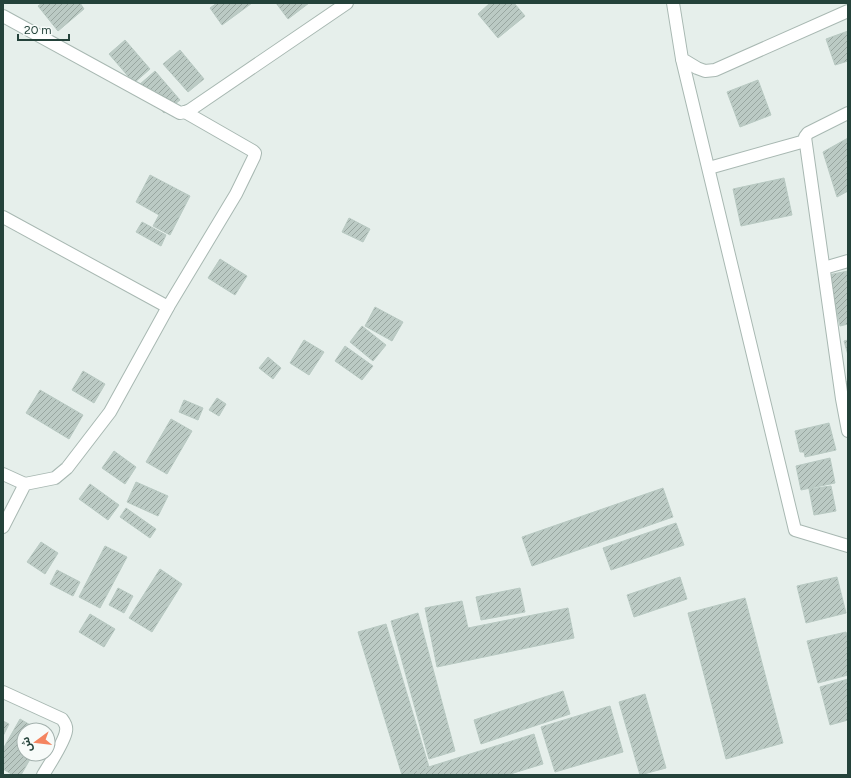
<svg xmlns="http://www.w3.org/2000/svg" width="851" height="778" font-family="Figtree,'Noto Sans Arabic',sans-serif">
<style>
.building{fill:url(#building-hatch);stroke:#b8c9c2}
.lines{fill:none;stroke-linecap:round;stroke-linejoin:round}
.street-casing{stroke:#a8b8b2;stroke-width:14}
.street{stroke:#fff;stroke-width:12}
</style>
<defs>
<pattern id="building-hatch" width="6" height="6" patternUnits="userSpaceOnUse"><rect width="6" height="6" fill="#bbcac4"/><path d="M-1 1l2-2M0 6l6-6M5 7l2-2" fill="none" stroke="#98a6a0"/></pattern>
</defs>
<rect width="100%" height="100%" fill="#e6efeb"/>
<g class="building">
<path d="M42,3h38l4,6 -26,22 -20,-25z"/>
<path d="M217,3h35l-30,22 -12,-17z"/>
<path d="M276,3h33l-21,16z"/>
<path d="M490,3h24l11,13 -27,22 -20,-24z"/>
<path d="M848,31v30l-13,4 -9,-26z"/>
<path d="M125,40l25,29 -16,14 -25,-29z"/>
<path d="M180,50l24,29 -16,13 -25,-28z"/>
<path d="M155,71l25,29 -16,13 -25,-28z"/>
<path d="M758,80l13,35 -31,12 -13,-35z"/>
<path d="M848,138v53l-11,6 -14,-45z"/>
<path d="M150,175l40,21 -20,39 -17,-9 6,-11 -23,-13z"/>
<path d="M784,178l8,37 -51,11 -8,-37z"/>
<path d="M349,218l21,11 -7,13 -21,-10z"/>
<path d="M142,222l24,13 -5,11 -25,-14z"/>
<path d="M220,259l27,17 -12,19 -27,-17z"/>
<path d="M848,271v53l-8,2 -12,-51z"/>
<path d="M375,307l28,15 -11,19 -27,-15z"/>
<path d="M362,326l24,19 -13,16 -23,-19z"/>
<path d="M304,340l20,12 -15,23 -19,-12z"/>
<path d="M848,340v15l-4,-14z"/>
<path d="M345,346l28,20 -11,14 -27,-19z"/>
<path d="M268,357l13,11 -8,11 -14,-11z"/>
<path d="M83,371l22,13 -11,19 -22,-13z"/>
<path d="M848,381v28l-7,-26z"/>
<path d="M40,390l43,25 -14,24 -43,-26z"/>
<path d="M217,398l9,6 -7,12 -10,-6z"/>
<path d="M184,400l19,8 -5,12 -19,-8z"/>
<path d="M171,419l21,12 -25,43 -21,-12z"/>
<path d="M829,423l7,27 -31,7 -1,-5h-4l-5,-21z"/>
<path d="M114,451l22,16 -11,17 -23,-16z"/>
<path d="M830,458l5,25 -34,7 -5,-24z"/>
<path d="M136,482l32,14 -10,20 -31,-14z"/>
<path d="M90,484l29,21 -11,15 -29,-21z"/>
<path d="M831,486l5,25 -22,4 -5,-26z"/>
<path d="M663,488l10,29 -141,49 -10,-29z"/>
<path d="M126,508l30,21 -6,9 -30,-21z"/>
<path d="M676,523l8,22 -73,25 -8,-22z"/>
<path d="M41,542l17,11 -13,21 -18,-12z"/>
<path d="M105,546l22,11 -27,51 -21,-11z"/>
<path d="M160,569l22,15 -30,48 -23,-14z"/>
<path d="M57,570l23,12 -7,14 -23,-12z"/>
<path d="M680,577l7,22 -53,18 -7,-22z"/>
<path d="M837,577l9,36 -40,10 -9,-37z"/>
<path d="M118,588l15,8 -9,17 -15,-8z"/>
<path d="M520,588l5,24 -44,8 -5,-23z"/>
<path d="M745,598l38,145 -57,16 -38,-146z"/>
<path d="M462,601l6,27 100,-20 6,30 -137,29 -12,-59z"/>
<path d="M418,613l37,138 -26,8 -38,-138z"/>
<path d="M90,614l25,15 -11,18 -25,-15z"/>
<path d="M386,624l43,143 -27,8 -44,-143z"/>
<path d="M846,632l2,8v35l-30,8 -11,-42z"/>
<path d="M848,679v41l-18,5 -10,-38z"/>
<path d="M563,691l7,23 -89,30 -7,-24z"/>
<path d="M645,694l21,74 -26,7 -21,-73z"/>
<path d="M610,706l13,46 -68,20 -14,-45z"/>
<path d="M20,719l19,11h-15v24h9l-12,21h-8l-10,-6v-20z"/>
<path d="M3,721l6,3 -6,12z"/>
<path d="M534,734l9,30 -36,11h-104z"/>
</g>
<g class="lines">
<defs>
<g id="street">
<path d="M673,3l9,56 15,9 8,3 10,-1 133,-59"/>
<path d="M3,16l177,97 5,-1 5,-2 157,-107"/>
<path d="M682,59l113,471 53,16"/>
<path d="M848,113l-40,20 -3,4 37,262 6,32"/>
<path d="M709,168l96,-27"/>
<path d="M3,217l165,90"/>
<path d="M824,268l24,-7"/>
<path d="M3,474l22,10"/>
<path d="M3,527l22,-43 30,-6 12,-10 43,-56 58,-105 68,-113 18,-37 1,-4 -2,-2 -68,-39"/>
<path d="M3,692l59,27c3,4 5,8 4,12 -1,10 -17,34 -23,44"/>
</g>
</defs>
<use href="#street" class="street-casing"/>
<use href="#street" class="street"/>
</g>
<rect width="851" height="778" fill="none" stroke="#24423a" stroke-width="8"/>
<g transform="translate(36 742) rotate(255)"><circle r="19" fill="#f7fbf9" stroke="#a3b1ad"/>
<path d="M0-3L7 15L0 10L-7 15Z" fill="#f4845f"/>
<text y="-6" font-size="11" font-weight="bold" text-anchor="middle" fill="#24423a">ش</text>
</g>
<path d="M18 34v6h51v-6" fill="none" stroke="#24423a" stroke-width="2"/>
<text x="24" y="34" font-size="12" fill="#24423a" stroke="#f7fbf9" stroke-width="3" paint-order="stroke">20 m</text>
</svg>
